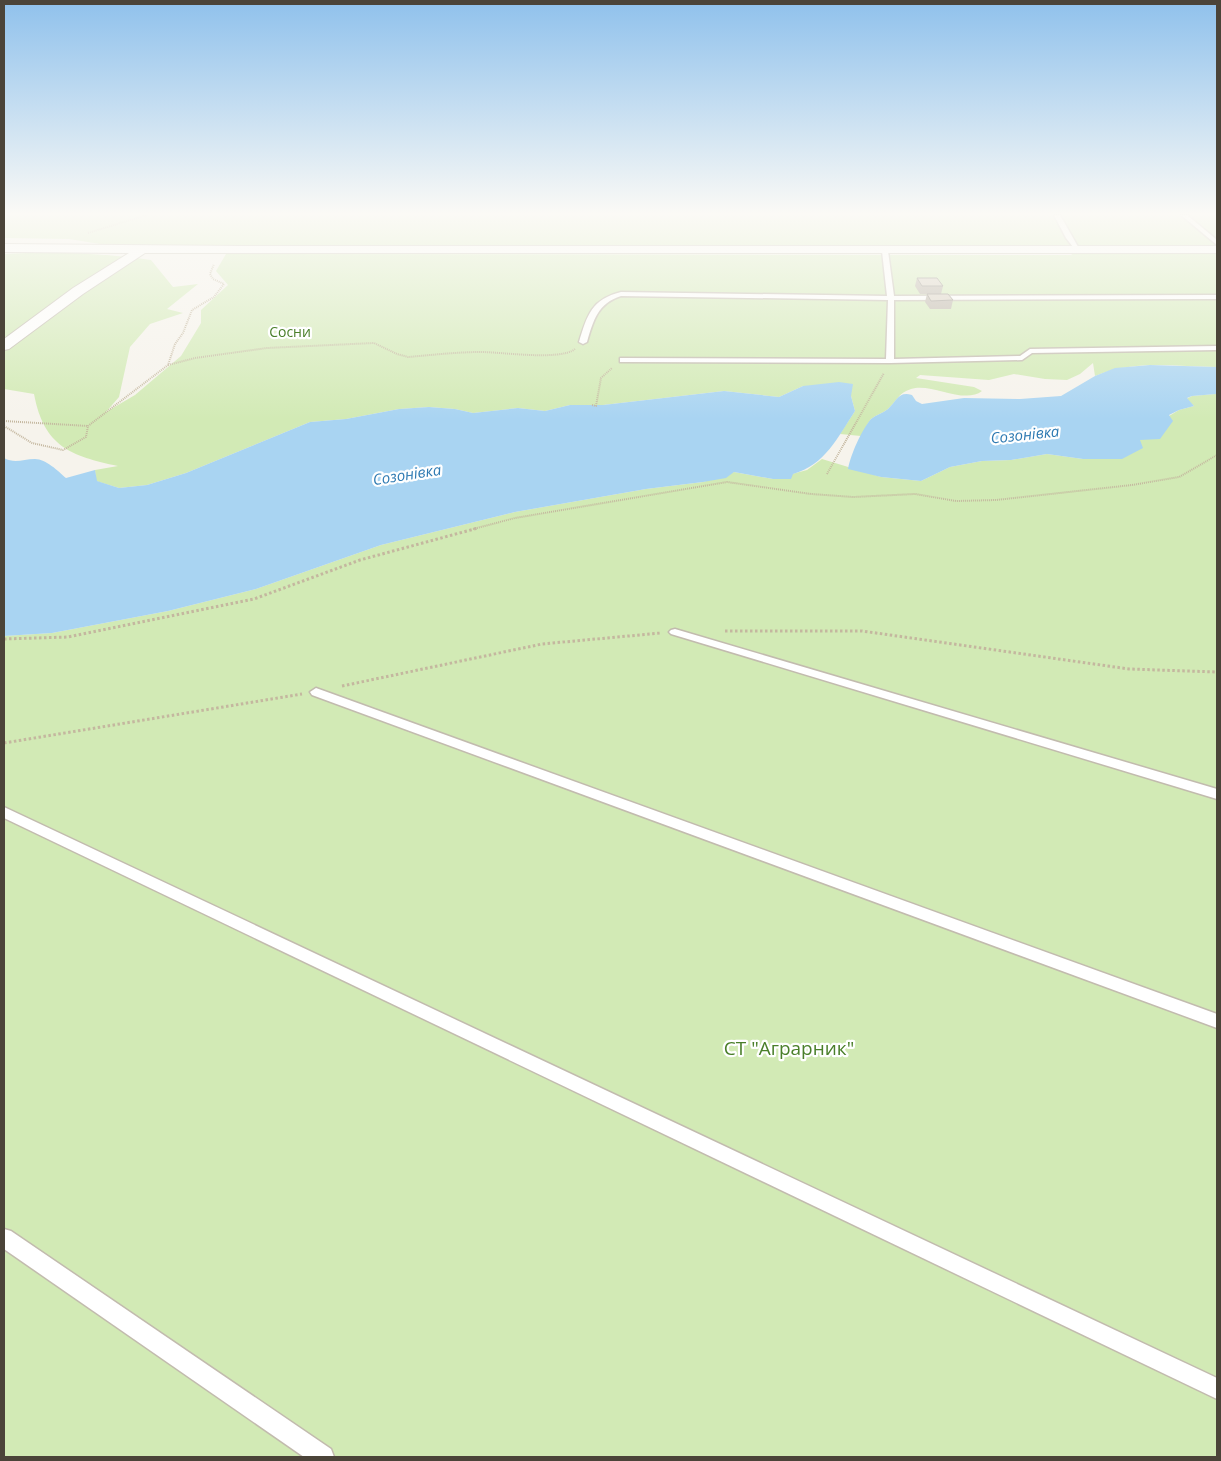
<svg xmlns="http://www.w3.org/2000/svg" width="1221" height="1461" font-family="'Open Sans',sans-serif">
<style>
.green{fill:#d2eab5}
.water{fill:#a9d4f2}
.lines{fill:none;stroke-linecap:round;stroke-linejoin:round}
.lane-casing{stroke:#c2bbae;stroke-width:3}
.street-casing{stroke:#c2bbae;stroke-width:2}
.path-far1{stroke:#c4b79f;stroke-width:2;stroke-dasharray:1 1;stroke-linecap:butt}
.path{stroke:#c4b79f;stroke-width:3;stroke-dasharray:2.5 2.5;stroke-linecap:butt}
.lane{fill:#fff;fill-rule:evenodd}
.street{fill:#fff;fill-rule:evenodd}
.wall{fill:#bab2a6}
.building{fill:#d8cfc1;stroke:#979187}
.labels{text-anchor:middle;stroke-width:4.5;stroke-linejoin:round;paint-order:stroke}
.far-park-label{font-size:14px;fill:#4a7f2a;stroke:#fff}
.far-water-label{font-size:15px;font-style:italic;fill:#2e7ab2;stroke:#fff}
.near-park-label{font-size:19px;fill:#4a7f2a;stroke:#fff}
</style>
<rect width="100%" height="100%" fill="#f6f3ec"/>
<g class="green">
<path d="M4,215h1213v152c-42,0 -81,-8 -122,9l-2,-13 -13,11 -13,6 -22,-1 -31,-5 -25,6 -69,-5 -4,3 58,9 8,4c-18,14 -51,-9 -71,-2 -13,4 -15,13 -23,20 -5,4 -12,6 -17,10 -4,5 -7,12 -10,17l-21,-2 15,-23 -4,-15 -48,-10 -24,11 -55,-6 -121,14h-33l-25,6 -27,-3 -45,5 -18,-4 -26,-2 -30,2 -53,10 -36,3 -124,51 -39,12 -28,3 -23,-7 -1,-11 23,-4c-47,-10 -74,-19 -84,-72l-30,-5v-135c49,-3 98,-1 147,6l22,27 25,-3 -31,25 16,4 -33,11 -20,23 -11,50 -13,15 29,-17 46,-39 20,-33v-13l27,-25 -12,-14 10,-17 846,1 -7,-10 -605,3 -354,-3 -37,-6 -65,-1z"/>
<path d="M1217,391v1066h-1213v-821l48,-3 116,-22 88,-22 125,-44 134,-33 131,-23 57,-7 31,-10 39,7 34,-9 15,-11 59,18 40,4 29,-14 32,-6 29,-1 36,-6 36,5 57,-19 29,-24 10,-6 15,-4 -8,-7 6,-3 23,-2z"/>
</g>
<g class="water">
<path d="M1150,365l67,2v24l-1,3 -24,2 -5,2 7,8 -15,4 -10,5 4,6 -13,18 -20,1 3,8 -21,11h-39l-36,-5 -36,6 -29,1 -32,6 -29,14 -40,-4 -33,-8c3,-15 13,-38 23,-50 5,-4 12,-6 17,-10 9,-8 10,-18 24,-14l4,6 6,3 42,-6 56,1 41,-3 34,-20 20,-8z"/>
<path d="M839,382l14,2 -2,12 4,15c-17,26 -30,54 -62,63l-2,5h-18l-39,-7 -8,6 -23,4 -57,7 -131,23 -134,33 -125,44 -88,22 -116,22 -48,3v-178c11,6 19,1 31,1 11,0 23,12 31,19l29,-8 2,11 22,7 28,-3 39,-12 124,-51 36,-3 53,-10 30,-2 26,2 18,4 45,-5 27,3 25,-6h33l121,-14 55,6 24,-11z"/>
</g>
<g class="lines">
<defs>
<g id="lane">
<path d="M1054,215h6l21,37h-4l-11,-14z"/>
<path d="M1181,215h6l30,25v5z"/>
<path d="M885,249l3,2 6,45 323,-1v4l-323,1v59l126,-3 10,-7 187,-3v4l-185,3 -10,7 -132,3 -267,-1h-3v-4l266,1 2,-59 -267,-4c-23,7 -28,25 -34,46l-4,2 -4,-2c8,-27 13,-43 42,-50l266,4 -5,-45z"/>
<path d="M675,629l542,160v10l-546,-165 -2,-2 2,-2z"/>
<path d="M316,688l901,326v14l-905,-333 -2,-3z"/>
<path d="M4,807l1213,571v21l-1213,-581z"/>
<path d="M4,1229l7,2 320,218 3,8h-30l-300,-208z"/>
</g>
<path id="street" d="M4,244l236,2h977v7h-1072l-62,41 -74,55 -5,1v-11l69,-51 56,-35 -125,-1z"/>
</defs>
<use href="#lane" class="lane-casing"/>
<use href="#street" class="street-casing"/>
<g class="path-far1">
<path d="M88,233l59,-18"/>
<path d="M168,365l27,-7 72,-10 107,-5 23,11 11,3c24,-2 49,-5 73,-5 21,0 79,9 94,-3"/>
<path d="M592,405l4,1 5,-28 11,-10"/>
<path d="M4,421l84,5"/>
<path d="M4,426l28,17 31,7 23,-13 2,-11 80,-61 7,-21 8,-11 9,-23 22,-13 10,-13 -11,-5 -3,-5 4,-10"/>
<path d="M827,474l57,-101"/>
<path d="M473,529l42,-11 212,-36 84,12 42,3 62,-3 41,7 40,-1 136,-15 47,-8 38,-22"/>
</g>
<g class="path">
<path d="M725,631h137l267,38 88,3"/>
<path d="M4,639l64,-2 186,-38 106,-39 118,-32"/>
<path d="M342,686l200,-42 119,-11"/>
<path d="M4,743l298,-49"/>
</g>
<use href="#lane" class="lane"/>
<use href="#street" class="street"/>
</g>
<path class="wall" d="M917,278l26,8 -2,8 12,6 -2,9h-21l-5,-7 2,-8h-7l-5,-8z"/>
<g class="building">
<path d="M917,278h20l6,8h-21z"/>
<path d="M927,294h21l5,6 -22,1z"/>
</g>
<linearGradient id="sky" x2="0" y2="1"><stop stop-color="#8fc1ec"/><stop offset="0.51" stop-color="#fbfaf6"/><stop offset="1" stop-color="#fbfaf6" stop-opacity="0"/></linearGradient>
<rect width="1221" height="419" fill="url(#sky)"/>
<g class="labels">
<g class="far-park-label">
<text x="290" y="337">Сосни</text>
</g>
<g class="far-water-label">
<text transform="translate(1025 435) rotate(-6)" y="5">Созонівка</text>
<text transform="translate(407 475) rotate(-9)" y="5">Созонівка</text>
</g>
<g class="near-park-label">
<text x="789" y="1055">СТ "Аграрник"</text>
</g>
</g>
<rect width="1221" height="1461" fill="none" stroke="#4b4439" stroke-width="10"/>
</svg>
